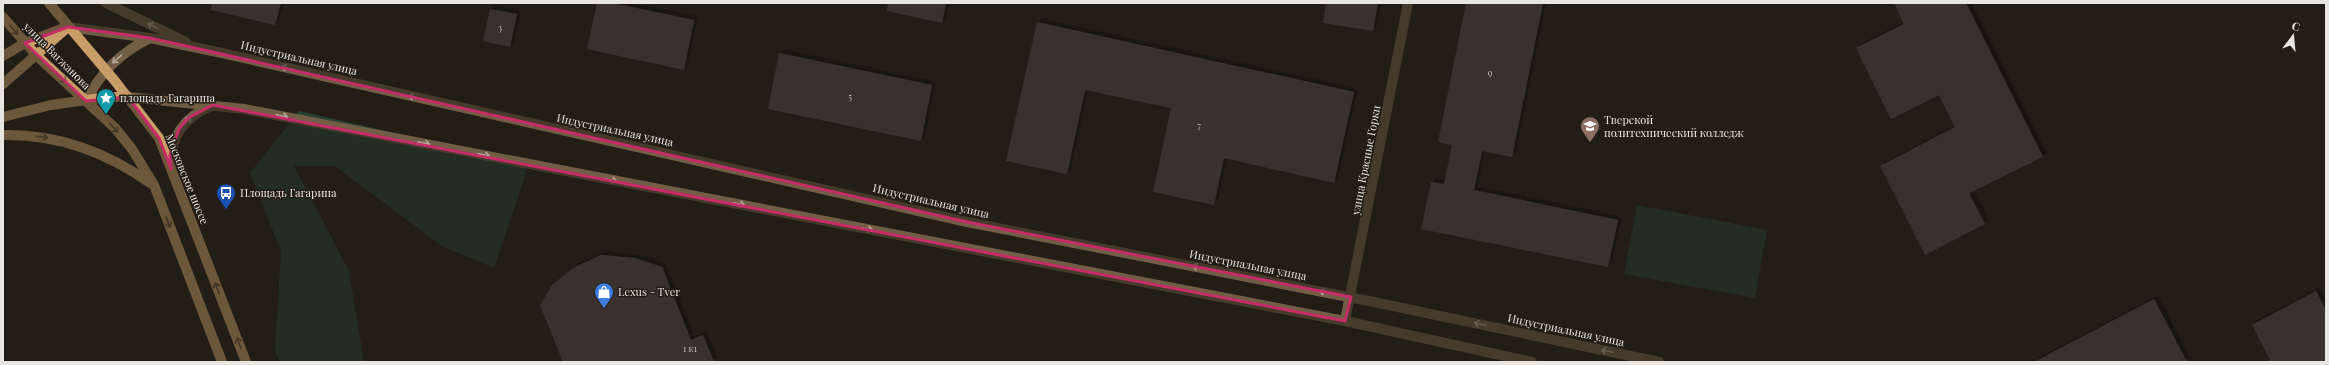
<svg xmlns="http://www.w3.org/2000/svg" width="2329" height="365" font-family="'Playfair Display',serif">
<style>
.green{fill:#264132}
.building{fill:#584c50;filter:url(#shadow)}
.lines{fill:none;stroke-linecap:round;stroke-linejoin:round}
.minor{stroke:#725e44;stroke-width:10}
.tertiary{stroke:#725e44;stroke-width:10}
.primary{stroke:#c89d67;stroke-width:10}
.oneway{stroke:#b3a89a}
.oneway2{stroke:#6d573a}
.marked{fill:none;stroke:#c62c68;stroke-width:3;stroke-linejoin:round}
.labels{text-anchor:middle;stroke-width:3;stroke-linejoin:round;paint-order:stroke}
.number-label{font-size:9px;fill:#c5bfbc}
.street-label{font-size:11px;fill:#e9e5e0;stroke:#231d15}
.poi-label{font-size:11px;fill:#e9e5e0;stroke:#231d15;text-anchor:start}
</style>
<defs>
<filter id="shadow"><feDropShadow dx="3.5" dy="-3.5" stdDeviation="0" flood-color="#0009"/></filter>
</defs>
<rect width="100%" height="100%" fill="#231d15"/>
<g class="green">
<path d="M299,111l230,53 -35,104 -52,-22 -107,-80h-41l55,105 15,91h-84l-5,-11 6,-100 -31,-78z"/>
<path d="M1637,205l130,25 -12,68 -131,-24z"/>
</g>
<g class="building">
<path d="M212,3h69l-6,22 -64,-15z"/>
<path d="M597,3h15l82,17 -10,50 -97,-21z"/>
<path d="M888,3h58l-4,20 -55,-12z"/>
<path d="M1326,3h52l-5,28 -50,-8z"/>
<path d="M1466,3h77l-31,154 -30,-6 -8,39 144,30 -10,47 -187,-38 10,-47 13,2 8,-39 -14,-3z"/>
<path d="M1894,3h72l77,154 -74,36 16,31 -60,31 -45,-89 75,-39 -16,-32 -48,24 -35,-71 48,-24z"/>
<path d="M490,9l27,5 -7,33 -27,-6z"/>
<path d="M1037,22l317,70 -20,91 -110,-25 -10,47 -61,-13 18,-84 -86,-18 -18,84 -61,-13z"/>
<path d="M779,53l153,32 -11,56 -153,-32z"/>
<path d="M601,255l34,3 27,9 29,73 12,-5 11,27h-151l-23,-57 12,-20 21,-17z"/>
<path d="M2316,291l10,19v52h-55l-19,-37z"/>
<path d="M2154,299l33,63h-153z"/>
</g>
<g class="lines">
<path class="minor" d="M1345,321l63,-318"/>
<g class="tertiary">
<path d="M106,3l80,39"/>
<path d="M68,27l82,11 72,15 745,169 407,80 285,60"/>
<path d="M128,97l116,12 1101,212 187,41"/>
<path d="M86,101c15,-29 34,-48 64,-63"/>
<path d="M171,167c-2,-29 13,-50 40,-61"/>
</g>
<g class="primary">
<path d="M49,3l66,78 44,57 87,224"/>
<path d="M3,17l34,39 78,72 17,21 22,36 68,177"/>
<path d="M3,56l22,-13 39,-15"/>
<path d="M3,84l65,-57"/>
<path d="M3,117l48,-12 57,-8h20"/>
<path d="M3,135c55,-1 102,16 147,48"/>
</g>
</g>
<defs><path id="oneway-shaft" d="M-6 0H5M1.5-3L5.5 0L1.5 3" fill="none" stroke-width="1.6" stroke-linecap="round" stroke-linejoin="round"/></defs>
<g class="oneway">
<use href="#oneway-shaft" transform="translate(153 26) rotate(-154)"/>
<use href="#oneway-shaft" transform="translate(117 59) rotate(139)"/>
<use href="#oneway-shaft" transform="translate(287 68) rotate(-167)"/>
<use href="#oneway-shaft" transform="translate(414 97) rotate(-167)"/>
<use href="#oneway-shaft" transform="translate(282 116) rotate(11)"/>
<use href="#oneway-shaft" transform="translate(187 121) rotate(-45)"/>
<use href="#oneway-shaft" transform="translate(424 143) rotate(11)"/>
<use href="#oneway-shaft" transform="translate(484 155) rotate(11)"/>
<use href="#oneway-shaft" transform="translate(611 180) rotate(11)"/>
<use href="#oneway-shaft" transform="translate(739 204) rotate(11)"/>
<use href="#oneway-shaft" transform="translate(867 229) rotate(11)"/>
<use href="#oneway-shaft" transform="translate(1198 267) rotate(-169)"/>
<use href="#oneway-shaft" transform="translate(1325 292) rotate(-169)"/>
<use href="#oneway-shaft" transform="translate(1480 324) rotate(-168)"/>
<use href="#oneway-shaft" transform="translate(1607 351) rotate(-168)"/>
</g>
<g class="oneway2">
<use href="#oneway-shaft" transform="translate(14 30) rotate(50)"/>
<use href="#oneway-shaft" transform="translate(62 78) rotate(43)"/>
<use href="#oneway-shaft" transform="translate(114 128) rotate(47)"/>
<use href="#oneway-shaft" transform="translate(42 137) rotate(6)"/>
<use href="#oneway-shaft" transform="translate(168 222) rotate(69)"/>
<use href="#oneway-shaft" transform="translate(217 288) rotate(-111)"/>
<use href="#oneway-shaft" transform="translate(239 343) rotate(-111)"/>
</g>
<path d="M0 0H2329V365H0ZM68,27l82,11 817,184 384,75 -6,24 -1132,-216 -25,13 -9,11 -9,26 1,14 -12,-31 -31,-41 -42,4 -61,-58z" fill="#231d15" fill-opacity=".55" fill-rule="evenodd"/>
<path class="marked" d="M68,27l82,11 817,184 384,75 -6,24 -1132,-216 -25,13 -9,11 -9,26 1,14 -12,-31 -31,-41 -42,4 -61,-58z"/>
<defs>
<symbol id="sight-pin" viewBox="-11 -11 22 30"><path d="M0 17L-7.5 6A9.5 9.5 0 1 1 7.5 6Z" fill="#0f9aa8" stroke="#231d15"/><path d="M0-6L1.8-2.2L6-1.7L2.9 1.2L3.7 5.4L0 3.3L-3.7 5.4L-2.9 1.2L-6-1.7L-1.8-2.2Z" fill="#fff"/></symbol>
<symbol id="university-pin" viewBox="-11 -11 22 30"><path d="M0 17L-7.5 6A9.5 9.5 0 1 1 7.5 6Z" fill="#8d6e63" stroke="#231d15"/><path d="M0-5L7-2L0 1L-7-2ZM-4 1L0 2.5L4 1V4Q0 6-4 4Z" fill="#fff"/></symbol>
<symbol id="bus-pin" viewBox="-11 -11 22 30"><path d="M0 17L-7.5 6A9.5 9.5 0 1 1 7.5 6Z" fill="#1a4fb4" stroke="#231d15"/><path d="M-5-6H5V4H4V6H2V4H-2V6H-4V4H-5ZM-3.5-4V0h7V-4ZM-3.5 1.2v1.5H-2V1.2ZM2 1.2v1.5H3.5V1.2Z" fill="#fff"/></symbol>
<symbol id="shop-pin" viewBox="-11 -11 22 30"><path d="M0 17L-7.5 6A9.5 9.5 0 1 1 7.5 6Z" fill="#3f7fe0" stroke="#231d15"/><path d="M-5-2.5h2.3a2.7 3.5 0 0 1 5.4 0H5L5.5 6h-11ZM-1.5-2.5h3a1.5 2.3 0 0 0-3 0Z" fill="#fff"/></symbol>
</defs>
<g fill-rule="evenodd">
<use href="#sight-pin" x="95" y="87" width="22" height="30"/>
<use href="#university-pin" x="1579" y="115" width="22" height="30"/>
<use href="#bus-pin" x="215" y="182" width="22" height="30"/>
<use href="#shop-pin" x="593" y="281" width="22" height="30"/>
</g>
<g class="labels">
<g class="number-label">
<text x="500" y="31">3</text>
<text x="1490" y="76">9</text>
<text x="850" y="100">5</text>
<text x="1199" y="129">7</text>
<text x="690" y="352">1 к1</text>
</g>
<g class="street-label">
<text transform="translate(57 56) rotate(45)" y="4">улица Вагжанова</text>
<text transform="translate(299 58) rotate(13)" y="4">Индустриальная улица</text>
<text transform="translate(615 130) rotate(12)" y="4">Индустриальная улица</text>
<text transform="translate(1366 160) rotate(-79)" y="4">улица Красные Горки</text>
<text transform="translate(187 179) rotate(68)" y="4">Московское шоссе</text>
<text transform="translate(931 201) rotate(13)" y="4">Индустриальная улица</text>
<text transform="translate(1248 265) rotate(11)" y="4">Индустриальная улица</text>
<text transform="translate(1566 330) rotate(12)" y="4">Индустриальная улица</text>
</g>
<g class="poi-label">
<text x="120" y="102">площадь Гагарина</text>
<text x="1604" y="124">Тверской<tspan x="1604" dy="13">политехнический колледж</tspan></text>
<text x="240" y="197">Площадь Гагарина</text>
<text x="618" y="296">Lexus - Tver</text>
</g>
</g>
<rect width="2329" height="365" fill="none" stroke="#e9e5e0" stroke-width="8"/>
<g transform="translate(2293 36) rotate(16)" stroke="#231d15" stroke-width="3" paint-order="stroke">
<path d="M0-3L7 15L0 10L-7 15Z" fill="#e9e5e0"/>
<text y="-6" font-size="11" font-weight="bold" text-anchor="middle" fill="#e9e5e0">С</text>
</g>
</svg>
